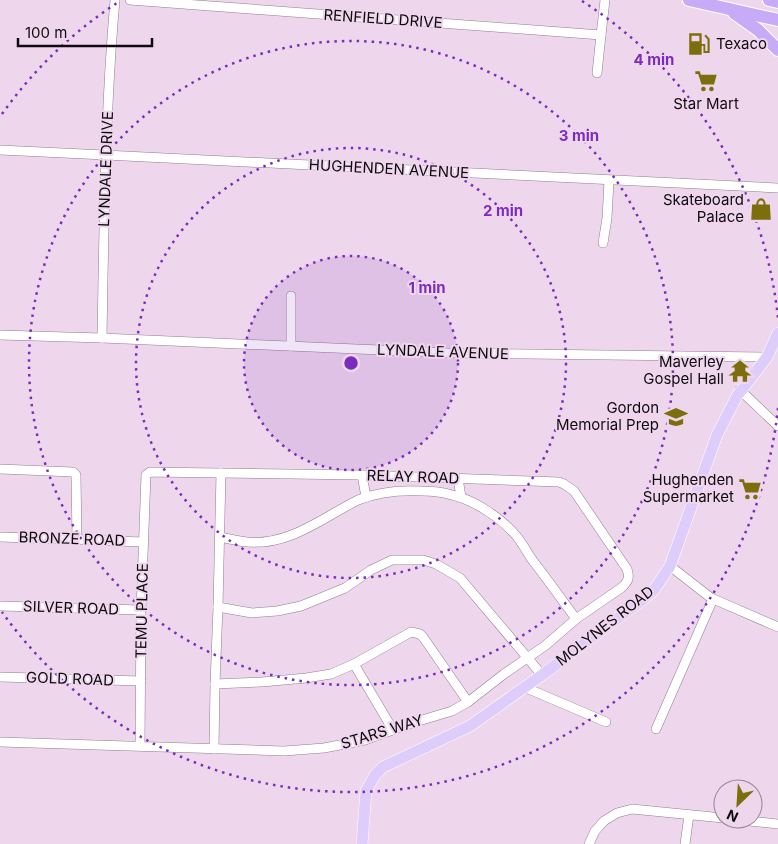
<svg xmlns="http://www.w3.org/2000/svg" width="778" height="844" font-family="Inter,sans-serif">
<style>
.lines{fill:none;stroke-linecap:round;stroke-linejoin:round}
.minor-casing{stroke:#917d90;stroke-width:10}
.major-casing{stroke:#fff;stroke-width:12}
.highway-casing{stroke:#fff;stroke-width:14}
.minor{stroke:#fff;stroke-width:9}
.major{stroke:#decdfa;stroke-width:11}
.highway{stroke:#c8abf6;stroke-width:12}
.ring{fill:none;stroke:#7b2cbf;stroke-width:2.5;stroke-dasharray:2.5 5}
.labels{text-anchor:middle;stroke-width:4;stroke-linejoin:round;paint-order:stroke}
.street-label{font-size:15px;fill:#100910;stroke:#eed7ec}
.poi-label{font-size:15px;fill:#100910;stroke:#eed7ec;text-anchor:end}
.centre{fill:#7b2cbf;stroke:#eed7ec;stroke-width:2.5}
.ring-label{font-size:15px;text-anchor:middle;font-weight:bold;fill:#7b2cbf;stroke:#eed7ec;stroke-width:4;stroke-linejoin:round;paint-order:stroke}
</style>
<rect width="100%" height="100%" fill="#eed7ec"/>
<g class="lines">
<defs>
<g id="minor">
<path d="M130,0l471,35 4,-35"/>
<path d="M597,73l4,-38"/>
<path d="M0,150l105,5 673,33"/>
<path d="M603,243l4,-25 2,-37"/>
<path d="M0,335l102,3 346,15 319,4"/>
<path d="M102,338c2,-113 3,-226 13,-338"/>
<path d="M291,346v-50"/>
<path d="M740,390l38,36"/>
<path d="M0,469l73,3 3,3 1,65"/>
<path d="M362,475l4,22"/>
<path d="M458,478l3,19"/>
<path d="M0,537l144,5"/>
<path d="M220,537c9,2 18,4 27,5 42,4 75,-24 111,-42 20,-8 43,-10 64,-9 10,0 20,1 30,4 23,5 52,25 66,43 6,8 10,16 15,23 15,19 29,39 43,58"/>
<path d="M670,566l41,32 67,29"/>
<path d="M0,606l141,4"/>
<path d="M218,607l34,6 25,-2 24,-5 44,-18 26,-18 21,-10h31l13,4 24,14 82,97"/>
<path d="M354,664l39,66"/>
<path d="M0,677l141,4"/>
<path d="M215,684l47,-2 44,-4 25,-4 23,-10 57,-32 9,2 3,3 45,65"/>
<path d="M524,687l82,35"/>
<path d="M656,729l57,-130"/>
<path d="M0,742l284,9 40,-3 41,-8 47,-17 40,-12 16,-9 36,-28 42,-29 30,-26 45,-31c7,-6 9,-10 6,-19l-53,-78 -10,-7 -5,-2 -197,-7 -212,-3 -4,3 -5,135 -1,136"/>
<path d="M214,749l1,-65 3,-77 3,-134"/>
<path d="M730,819l48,5"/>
<path d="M589,844l6,-13 9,-10 13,-8 15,-4 91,9"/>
<path d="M685,844l4,-29"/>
</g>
<path id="major" d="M362,844l4,-53 9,-16 8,-8 87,-41 72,-51 103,-77 9,-8 16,-24 47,-131 20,-39 30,-39 11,-24"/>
<g id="highway">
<path d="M689,0l89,20"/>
<path d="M769,0l9,2"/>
<path d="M734,13l24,17 20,20"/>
</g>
</defs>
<use href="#minor" class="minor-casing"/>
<use href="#major" class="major-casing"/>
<use href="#highway" class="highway-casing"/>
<use href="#minor" class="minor"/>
<use href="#major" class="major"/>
<use href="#highway" class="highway"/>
</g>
<circle cx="351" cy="363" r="107" fill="#7b2cbf" fill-opacity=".12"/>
<g class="ring">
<circle cx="351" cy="363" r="107"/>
<circle cx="351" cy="363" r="215"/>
<circle cx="351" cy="363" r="322"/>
<path d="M778 408A429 429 0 0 1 2 612M2 114A429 429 0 0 1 120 1M582 1A429 429 0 0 1 778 318"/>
</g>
<defs>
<symbol id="fuel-bare" viewBox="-9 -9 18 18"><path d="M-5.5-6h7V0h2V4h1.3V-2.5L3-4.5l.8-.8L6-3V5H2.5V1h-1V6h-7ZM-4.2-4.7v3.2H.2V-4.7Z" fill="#7c6e0c" stroke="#eed7ec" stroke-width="2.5" paint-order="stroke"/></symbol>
<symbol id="supermarket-bare" viewBox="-9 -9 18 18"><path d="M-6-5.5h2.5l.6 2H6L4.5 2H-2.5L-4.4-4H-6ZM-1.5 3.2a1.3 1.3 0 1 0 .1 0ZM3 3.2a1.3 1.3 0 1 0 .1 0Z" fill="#7c6e0c" stroke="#eed7ec" stroke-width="2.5" paint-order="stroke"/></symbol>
<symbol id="shop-bare" viewBox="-9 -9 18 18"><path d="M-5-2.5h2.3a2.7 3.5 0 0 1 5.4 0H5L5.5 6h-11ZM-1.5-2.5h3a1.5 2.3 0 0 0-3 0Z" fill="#7c6e0c" stroke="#eed7ec" stroke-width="2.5" paint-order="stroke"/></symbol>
<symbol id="temple-bare" viewBox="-9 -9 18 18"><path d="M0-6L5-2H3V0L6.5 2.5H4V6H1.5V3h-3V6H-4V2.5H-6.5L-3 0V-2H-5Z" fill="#7c6e0c" stroke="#eed7ec" stroke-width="2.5" paint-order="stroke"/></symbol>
<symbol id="school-bare" viewBox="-9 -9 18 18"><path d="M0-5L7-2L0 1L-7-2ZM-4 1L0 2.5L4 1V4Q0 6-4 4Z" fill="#7c6e0c" stroke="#eed7ec" stroke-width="2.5" paint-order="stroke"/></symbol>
</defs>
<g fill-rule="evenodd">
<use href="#fuel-bare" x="683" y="28" width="32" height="32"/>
<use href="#supermarket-bare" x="690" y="65" width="32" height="32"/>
<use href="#shop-bare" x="745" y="193" width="32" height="32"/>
<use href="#temple-bare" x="724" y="355" width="32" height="32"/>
<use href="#school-bare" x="660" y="401" width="32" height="32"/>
<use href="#supermarket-bare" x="734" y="473" width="32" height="32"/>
</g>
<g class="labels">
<g class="street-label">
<text transform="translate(383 19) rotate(4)" y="5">RENFIELD DRIVE</text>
<text transform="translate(106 169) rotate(-88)" y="5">LYNDALE DRIVE</text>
<text transform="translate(389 169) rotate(3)" y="5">HUGHENDEN AVENUE</text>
<text transform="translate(443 352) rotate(2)" y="5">LYNDALE AVENUE</text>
<text transform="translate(413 477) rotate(2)" y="5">RELAY ROAD</text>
<text transform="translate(72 539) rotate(2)" y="5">BRONZE ROAD</text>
<text transform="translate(71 608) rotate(2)" y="5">SILVER ROAD</text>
<text transform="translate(142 611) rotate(-89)" y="5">TEMU PLACE</text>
<text transform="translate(605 626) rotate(-38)" y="5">MOLYNES ROAD</text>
<text transform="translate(70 679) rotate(2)" y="5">GOLD ROAD</text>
<text transform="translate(382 732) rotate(-17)" y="5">STARS WAY</text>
</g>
<g class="poi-label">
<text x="716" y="49" text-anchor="start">Texaco</text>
<text x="706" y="109" text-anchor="middle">Star Mart</text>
<text x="744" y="205">Skateboard<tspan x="744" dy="17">Palace</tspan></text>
<text x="724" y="367">Maverley<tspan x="724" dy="17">Gospel Hall</tspan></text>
<text x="659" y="413">Gordon<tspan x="659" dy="17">Memorial Prep</tspan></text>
<text x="734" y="485">Hughenden<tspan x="734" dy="17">Supermarket</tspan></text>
</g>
</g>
<circle cx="351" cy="363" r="8" class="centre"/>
<g class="ring-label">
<text x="654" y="65">4 min</text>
<text x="579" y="141">3 min</text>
<text x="503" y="216">2 min</text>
<text x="427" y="293">1 min</text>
</g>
<g transform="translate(738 804) rotate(205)"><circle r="24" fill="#eed7ec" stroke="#958594"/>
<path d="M0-4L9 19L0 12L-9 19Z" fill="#7c6e0c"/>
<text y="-8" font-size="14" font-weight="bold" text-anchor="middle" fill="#100910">N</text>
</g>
<path d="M18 38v8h134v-8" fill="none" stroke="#100910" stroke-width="2.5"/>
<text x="25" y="38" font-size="15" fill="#100910" stroke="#eed7ec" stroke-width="4" paint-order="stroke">100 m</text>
</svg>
